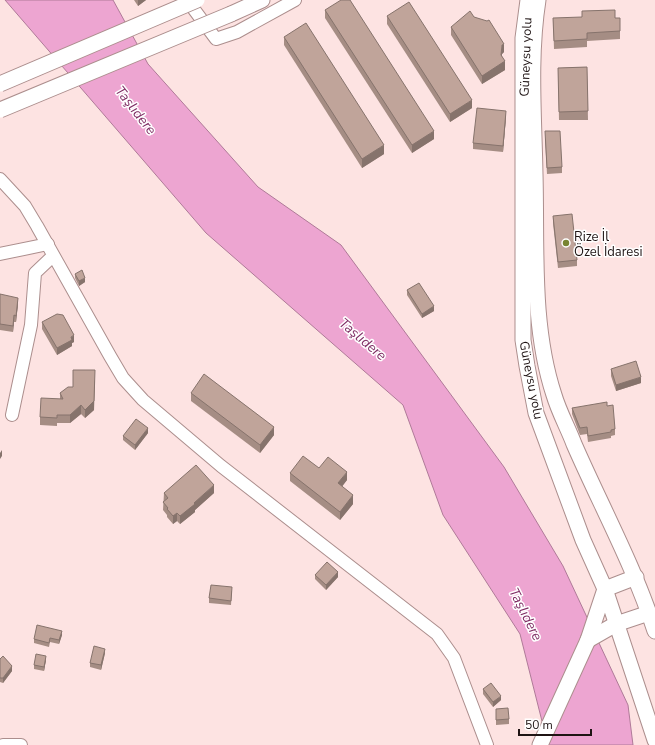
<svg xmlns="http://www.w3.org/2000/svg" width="655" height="745" font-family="'Nunito Sans',sans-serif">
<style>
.water{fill:#eda5d1;stroke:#af7a98}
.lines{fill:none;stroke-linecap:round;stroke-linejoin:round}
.minor-casing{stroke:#ac8e8d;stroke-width:14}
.major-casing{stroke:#ac8e8d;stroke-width:17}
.minor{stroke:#fff;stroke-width:12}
.major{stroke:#fff;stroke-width:15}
.major-bridge-casing{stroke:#ac8e8d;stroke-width:17;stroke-linecap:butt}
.major-bridge{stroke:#fff;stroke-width:15}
.wall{fill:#a58d84}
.shaded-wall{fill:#86736c}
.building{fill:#c0a49a;stroke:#86736c}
.poi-dot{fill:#788532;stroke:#fff;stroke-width:1.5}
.labels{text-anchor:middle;stroke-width:3;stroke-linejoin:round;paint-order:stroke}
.street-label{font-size:13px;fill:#1f1414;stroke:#fff}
.poi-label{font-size:13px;fill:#1f1414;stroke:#fff;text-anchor:start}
.water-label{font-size:14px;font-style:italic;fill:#7f2d64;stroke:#fff}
</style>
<rect width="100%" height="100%" fill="#fde3e2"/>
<path class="water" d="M5,0h108l35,64 110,123 83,58 163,222 59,99 65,139 5,40h-85l-28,-111 -77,-119 -40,-110 -197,-172z"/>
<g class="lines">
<defs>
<g id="minor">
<path d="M187,0l29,39 21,-7 58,-32"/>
<path d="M0,179l25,27 12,20 73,130 13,22 20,22 78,66 216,168 17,24 33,87"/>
<path d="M0,254l48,-10"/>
<path d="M12,415l19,-90 4,-52 18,-17"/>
<path d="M3,745h18"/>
</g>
<g id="major">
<path d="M528,0l-5,38v302l4,26 9,47 47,127 22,49 50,151"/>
<path d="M538,0c-9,57 -4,117 -3,174 2,73 -4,151 19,221 5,17 14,33 20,49 27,62 60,122 81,187"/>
<path d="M231,14l31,-14"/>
<path d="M588,640l28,-16 33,-11"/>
<path d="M540,745l48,-105 17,-51 31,-12"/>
</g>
</defs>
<use href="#minor" class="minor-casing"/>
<use href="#major" class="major-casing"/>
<use href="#minor" class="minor"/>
<use href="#major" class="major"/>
<defs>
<g id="major-bridge">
<path d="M0,84l197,-84"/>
<path d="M0,110l231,-96"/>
</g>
</defs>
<use href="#major-bridge" class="major-bridge-casing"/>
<use href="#major-bridge" class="major-bridge"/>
</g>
<g class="wall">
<path d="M134,0h12l-8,6z"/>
<path d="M325,10l109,129 -22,14 -87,-135z"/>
<path d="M387,16l85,92 -22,14 -63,-98z"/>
<path d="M553,18h62l5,13v8l-33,2v6l-33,2z"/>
<path d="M451,27l53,25 -2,2v2l3,14 -23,14 -31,-49z"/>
<path d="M284,37l100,117 -22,14 -78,-123z"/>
<path d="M587,67l1,53h-29l-1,-52z"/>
<path d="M506,117l-3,35 -30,-3v-6z"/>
<path d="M545,138l17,29v6l-15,1z"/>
<path d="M553,216l24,44v6l-19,2 -5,-45z"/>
<path d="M75,274l10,8 -6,4 -4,-8z"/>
<path d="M407,290l27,21 -12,7 -15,-23z"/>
<path d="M0,294l18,10 -2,18h-2l-1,10 -13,-2z"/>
<path d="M42,322l32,20 -2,1v3l-15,9 -15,-26z"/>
<path d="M611,369l30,14 -25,8 -5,-15z"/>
<path d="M60,393l34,17 -9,8 -4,-4 -11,9h-13v3l-17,-1v-8l20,-18z"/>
<path d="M191,393l83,42 -14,18 -69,-52z"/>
<path d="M607,406l8,23v6l-4,1v2l-23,4 -1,-8 -7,1 -8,-21v-6z"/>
<path d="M148,433l-13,17 -12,-10v-4z"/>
<path d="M319,468l28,12 -5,6 11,18 -13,16 -50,-39v-8z"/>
<path d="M164,493h50l-19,17v2l-15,12 -3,-3 -4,3 -6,-7v-2l-4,-5z"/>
<path d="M315,575l23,2 -12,13 -11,-11z"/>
<path d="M232,591l-1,14 -22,-2v-5z"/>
<path d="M62,635l-3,9 -9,-2 -1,5 -15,-4v-4z"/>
<path d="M105,653l-4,17 -11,-3v-4z"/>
<path d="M0,659l12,12 -9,12 -3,-1z"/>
<path d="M46,660l-2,11 -10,-2v-4z"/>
<path d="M483,689l18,11 -8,7 -10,-13z"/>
<path d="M496,709l13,10v5l-13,1z"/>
</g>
<g class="shaded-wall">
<path d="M138,0h8l-8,6z"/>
<path d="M504,44v8l-2,2 -1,9v-8l1,-10z"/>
<path d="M505,61v9l-23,14v-8z"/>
<path d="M472,100v8l-22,14v-8z"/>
<path d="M506,111v6l-3,35v-6z"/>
<path d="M434,131v8l-22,14v-8z"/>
<path d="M384,145v9l-22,14v-9z"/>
<path d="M85,278v4l-6,4v-5z"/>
<path d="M18,298v6l-2,18v-6z"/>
<path d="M434,306v5l-12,7v-4z"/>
<path d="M14,315v7l-1,10v-6z"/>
<path d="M74,335v7l-2,1v3l-15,9v-7z"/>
<path d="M641,377v6l-25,8v-6z"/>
<path d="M95,379l-1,31 -9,8v-8z"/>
<path d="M81,405v9l-11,9v-8z"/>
<path d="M274,427v8l-14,18v-8z"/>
<path d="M148,428v5l-13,17v-5z"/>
<path d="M2,450v6l-2,3v-6z"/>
<path d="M347,472v8l-9,12v-9z"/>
<path d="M214,485v8l-19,17v2l-15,12v-8z"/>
<path d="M353,495v9l-13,16v-8z"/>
<path d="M177,513v8l-4,3v-8z"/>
<path d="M338,572v5l-12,13v-5z"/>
<path d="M62,631v4l-3,9v-4z"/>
<path d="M105,649v4l-4,17v-5z"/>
<path d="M46,656v4l-2,11v-4z"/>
<path d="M12,666v5l-9,12v-5z"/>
<path d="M501,696v4l-8,7v-5z"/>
</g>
<g class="building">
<path d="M341,0h9l84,131 -22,14 -87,-135z"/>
<path d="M409,2l63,98 -22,14 -63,-98z"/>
<path d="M615,10v8h5v13l-33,2v6l-33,2 -1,-23 29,-1v-6z"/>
<path d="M470,11l4,6 13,4 2,-1 15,24 -2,1 -1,10 4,6 -23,15 -31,-49z"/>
<path d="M306,23l78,122 -22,14 -78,-122z"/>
<path d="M587,67l1,44 -29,1 -1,-44z"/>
<path d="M477,108l29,3 -3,35 -30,-3z"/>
<path d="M545,131h15l2,36 -15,1z"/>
<path d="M572,214l5,46 -19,2 -5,-46z"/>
<path d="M82,270l3,8 -6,3 -4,-7z"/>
<path d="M419,283l15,23 -12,8 -15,-24z"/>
<path d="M0,294l18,4 -2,18 -2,-1 -1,11 -13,-2z"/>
<path d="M57,314l6,1 11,20 -3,2 1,3 -15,8 -15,-26z"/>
<path d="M636,361l5,16 -25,8 -5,-16z"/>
<path d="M73,370h22l-1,31 -9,9 -4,-5 -11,10h-13v3l-17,-1 1,-19 22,1 -3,-6 8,-6h5z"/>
<path d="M204,374l70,53 -14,18 -69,-52z"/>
<path d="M607,402v4l6,-1 2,24 -4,1v2l-23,4 -1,-9 -7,1 -8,-20z"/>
<path d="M136,419l12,9 -13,17 -12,-9z"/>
<path d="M303,456l16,12 9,-11 19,15 -9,11 15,12 -13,17 -50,-39z"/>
<path d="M196,465l18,20 -20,18 1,1 -15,12 -3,-3 -4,3 -6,-7 1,-1 -5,-6 5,-4 -4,-5z"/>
<path d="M327,562l11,10 -12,13 -11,-10z"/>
<path d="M211,585l21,2 -1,14 -22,-3z"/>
<path d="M37,625l25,6 -3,9 -9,-2 -1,5 -15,-4z"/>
<path d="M94,646l11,3 -4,16 -11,-2z"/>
<path d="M36,654l10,2 -2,11 -10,-2z"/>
<path d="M3,656l9,10 -9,12h-3v-19z"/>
<path d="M491,683l10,13 -8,6 -10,-13z"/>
<path d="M508,708l1,11 -13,1v-11z"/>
</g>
<circle class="poi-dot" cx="566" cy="243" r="4"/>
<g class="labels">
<g class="street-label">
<text transform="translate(525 57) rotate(-88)" y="5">Güneysu yolu</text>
<text transform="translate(532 380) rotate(79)" y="5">Güneysu yolu</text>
</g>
<g class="poi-label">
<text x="574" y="241">Rize İl<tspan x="574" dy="15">Özel İdaresi</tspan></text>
</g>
<g class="water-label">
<text transform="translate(136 110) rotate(52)" y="5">Taşlıdere</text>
<text transform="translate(363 339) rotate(40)" y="5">Taşlıdere</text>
<text transform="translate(526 614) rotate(63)" y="5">Taşlıdere</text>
</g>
</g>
<path d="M519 729v6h72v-6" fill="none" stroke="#1f1414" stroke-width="2"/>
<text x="525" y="729" font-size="12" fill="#1f1414" stroke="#ffffff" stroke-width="3" paint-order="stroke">50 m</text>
</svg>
